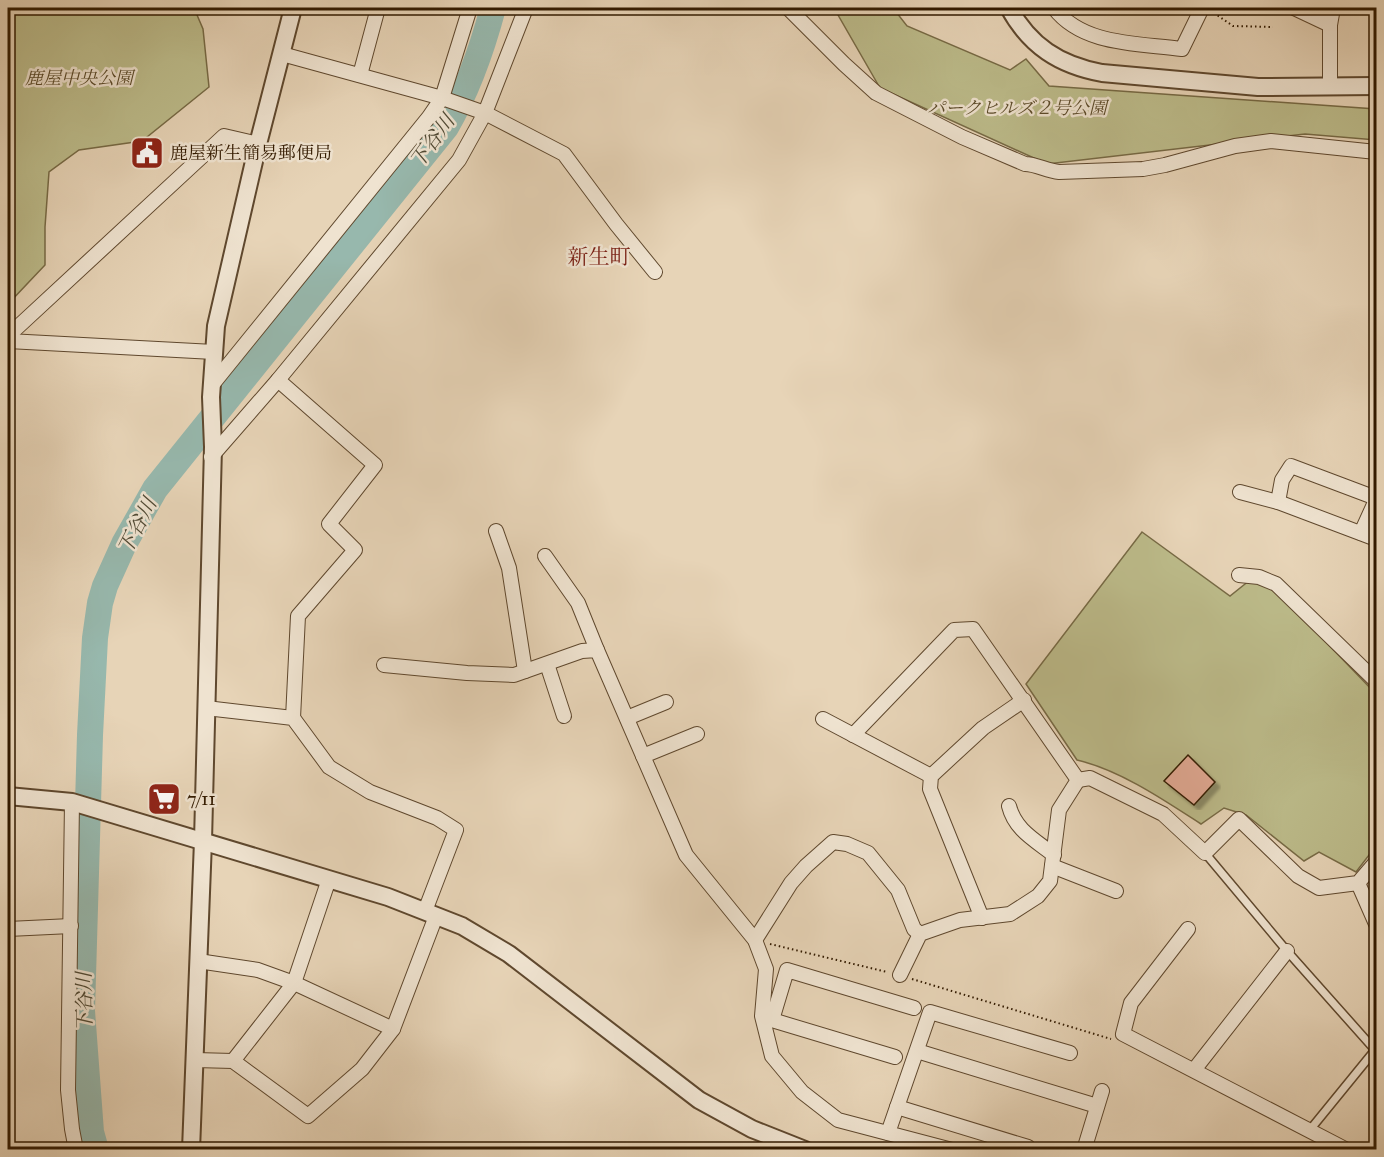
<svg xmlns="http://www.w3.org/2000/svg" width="1384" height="1157" font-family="'IM FELL Great Primer','Noto Serif JP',serif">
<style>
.green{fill:#bcbb8a;stroke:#776a45;stroke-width:1.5}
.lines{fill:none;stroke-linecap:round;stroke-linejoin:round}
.river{stroke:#97b8ad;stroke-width:26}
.building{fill:#e3aa95;stroke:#321a00;stroke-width:1.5;filter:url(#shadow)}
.service-casing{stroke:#5f482e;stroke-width:10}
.minor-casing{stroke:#5f482e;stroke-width:16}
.tertiary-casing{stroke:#5f482e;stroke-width:20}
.path{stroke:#321a00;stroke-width:2;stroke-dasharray:1.5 3;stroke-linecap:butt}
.service{stroke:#efe3d0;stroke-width:7}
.minor{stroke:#efe3d0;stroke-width:14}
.tertiary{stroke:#efe3d0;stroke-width:16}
.labels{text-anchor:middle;stroke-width:5;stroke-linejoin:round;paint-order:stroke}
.park-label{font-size:18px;font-style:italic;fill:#5b4a29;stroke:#efe3d0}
.poi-label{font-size:18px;fill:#321a00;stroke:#efe3d0;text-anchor:start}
.water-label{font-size:20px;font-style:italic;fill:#504934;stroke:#efe3d0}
.quarter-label{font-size:21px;fill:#7a1f14;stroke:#efe3d0}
</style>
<defs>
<filter id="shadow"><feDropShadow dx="5" dy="5" stdDeviation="1.5" flood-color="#0004"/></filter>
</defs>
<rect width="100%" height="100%" fill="#e7d4b7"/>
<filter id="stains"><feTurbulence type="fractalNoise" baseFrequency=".00333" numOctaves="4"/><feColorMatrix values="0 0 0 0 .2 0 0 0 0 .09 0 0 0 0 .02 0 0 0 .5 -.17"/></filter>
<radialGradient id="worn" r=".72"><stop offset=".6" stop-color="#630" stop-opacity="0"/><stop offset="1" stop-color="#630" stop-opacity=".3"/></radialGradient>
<g class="green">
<path d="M8,8h186l9,21 6,58 -67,54 -63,9 -30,22 -4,55v38l-37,39z"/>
<path d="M834,8h59l14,18 103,44 16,-11 23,27 327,23v31l-71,-6 -258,30 -167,-76z"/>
<path d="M1142,532l88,64 20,-16 21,5 105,109v152l-20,26 -37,-20 -15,9 -58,-46 -22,-7 -23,16c-37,-24 -81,-54 -124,-64l-51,-76z"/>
</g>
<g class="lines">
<path class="river" d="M96,1150l-5,-18 -9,-121 8,-276 5,-97 5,-35 5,-17 19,-42 31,-55 291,-362c22,-37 36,-78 47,-119"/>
</g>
<path class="building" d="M1188,755l27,27 -21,23 -30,-24z"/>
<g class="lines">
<defs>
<path id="service" d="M1205,853l82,98 88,99 -66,81"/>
<g id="minor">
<path d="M788,8l56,56 32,29 86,44 63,27c11,0 22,7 34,8l84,-3 22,-4 70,-19 36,-5 105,11"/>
<path d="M1054,8c29,38 85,35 128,41l20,-41"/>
<path d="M1294,8l36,17"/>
<path d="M282,54l160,44 43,15 79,41 52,70 39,48"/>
<path d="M360,75l18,-67"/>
<path d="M1330,86v-61l3,-17"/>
<path d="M8,336l216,-200 34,8"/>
<path d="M8,341l206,11"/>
<path d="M278,380l97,85 -46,59 26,26 -57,66 -5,102"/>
<path d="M212,385l217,-268 13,-19 28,-90"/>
<path d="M211,457l67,-77 181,-220 26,-47 41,-105"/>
<path d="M1240,492l38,10 98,37"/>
<path d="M1278,502l4,-22 9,-14 85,32"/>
<path d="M496,531l13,37 16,103"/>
<path d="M1361,533l15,-33"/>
<path d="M545,556l33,47 19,47"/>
<path d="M1239,575l20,2 17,7 100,97"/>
<path d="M547,664l17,52"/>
<path d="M384,665l83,8 47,2 68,-24 15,-1 89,205 69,85 11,29 -4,47 10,40 30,36 36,28 114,30"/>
<path d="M206,708l87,10 36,49 41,25 67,26 19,12 -31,81"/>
<path d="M627,718l39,-16"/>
<path d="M823,719l108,57"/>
<path d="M853,735l101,-105 19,-1 105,151 -19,30 -9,71 -12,15 -28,18 -50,6 -40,14 -20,41"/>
<path d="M643,756l54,-22"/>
<path d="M1078,780l12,-2 73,36 42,39 34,-34 59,57 21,12 39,-5 18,-21"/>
<path d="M72,802l-4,288 4,39 4,21"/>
<path d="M1009,806c6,24 26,34 45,49"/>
<path d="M1052,866l64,25"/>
<path d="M1358,883l18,41"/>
<path d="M982,918l-52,-129 1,-13 52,-48 41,-28"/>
<path d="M8,929l63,-3"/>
<path d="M1188,929l-57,74 -8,31 224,116"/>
<path d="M755,940l36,-57 15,-17 27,-24 14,2 21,9 30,37 16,39 6,5"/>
<path d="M198,961l60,9 36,13 99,46"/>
<path d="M772,1020l15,-50 127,38"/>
<path d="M765,1022l7,-2 123,37"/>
<path d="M917,1051l180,55"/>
<path d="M195,1060l38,1 75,55 54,-47 31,-40 43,-113"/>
<path d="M233,1061l61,-78 35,-104"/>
<path d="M1194,1070l93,-119"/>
<path d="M897,1107l131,40 -1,3"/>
<path d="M888,1133l42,-121 140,41"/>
<path d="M1084,1150l18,-59"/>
</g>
<g id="tertiary">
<path d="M1009,8c21,38 50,57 93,65l156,14 118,-1"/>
<path d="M8,796l64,6 316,95 74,29 47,28 190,146 53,29 53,21"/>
<path d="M191,1150l12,-309 10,-394 -2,-50 5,-71 42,-182 35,-136"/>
</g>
</defs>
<use href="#service" class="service-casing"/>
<use href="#minor" class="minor-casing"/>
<use href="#tertiary" class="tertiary-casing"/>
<g class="path">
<path d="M1214,13l19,13 40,1"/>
<path d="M770,944l117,28"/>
<path d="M912,979l199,60"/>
</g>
<use href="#service" class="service"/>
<use href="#minor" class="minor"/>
<use href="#tertiary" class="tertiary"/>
</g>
<defs>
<symbol id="civic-square" viewBox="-11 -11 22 22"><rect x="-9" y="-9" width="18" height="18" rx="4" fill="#8f2418" stroke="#efe3d0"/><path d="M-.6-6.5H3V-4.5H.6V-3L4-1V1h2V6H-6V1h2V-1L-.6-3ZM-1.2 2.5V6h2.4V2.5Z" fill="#fff"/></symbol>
<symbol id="supermarket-square" viewBox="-11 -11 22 22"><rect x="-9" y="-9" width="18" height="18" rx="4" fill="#8f2418" stroke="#efe3d0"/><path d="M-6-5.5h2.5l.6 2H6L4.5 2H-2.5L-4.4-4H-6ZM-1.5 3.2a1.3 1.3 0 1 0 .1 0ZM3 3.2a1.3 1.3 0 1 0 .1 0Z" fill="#fff"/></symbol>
</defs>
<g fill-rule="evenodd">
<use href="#civic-square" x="128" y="134" width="38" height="38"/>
<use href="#supermarket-square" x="145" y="780" width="38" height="38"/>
</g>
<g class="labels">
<g class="park-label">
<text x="79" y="84">鹿屋中央公園</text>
<text x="1017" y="114">パークヒルズ２号公園</text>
</g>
<g class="poi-label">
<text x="170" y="159">鹿屋新生簡易郵便局</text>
<text x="187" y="805">7/11</text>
</g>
<g class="water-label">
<text transform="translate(432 141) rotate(-54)" y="7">下谷川</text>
<text transform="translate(137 526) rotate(-63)" y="7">下谷川</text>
<text transform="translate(84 1002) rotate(-91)" y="7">下谷川</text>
</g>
<g class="quarter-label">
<text x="599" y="264">新生町</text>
</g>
</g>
<rect width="1384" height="1157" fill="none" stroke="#e7d4b7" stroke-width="30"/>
<rect x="9" y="9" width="1366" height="1139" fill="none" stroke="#321a00" stroke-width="3"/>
<rect x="15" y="15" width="1354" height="1127" fill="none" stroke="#321a00" stroke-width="1.5"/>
<rect width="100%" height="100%" filter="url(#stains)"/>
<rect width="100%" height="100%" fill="url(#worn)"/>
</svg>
